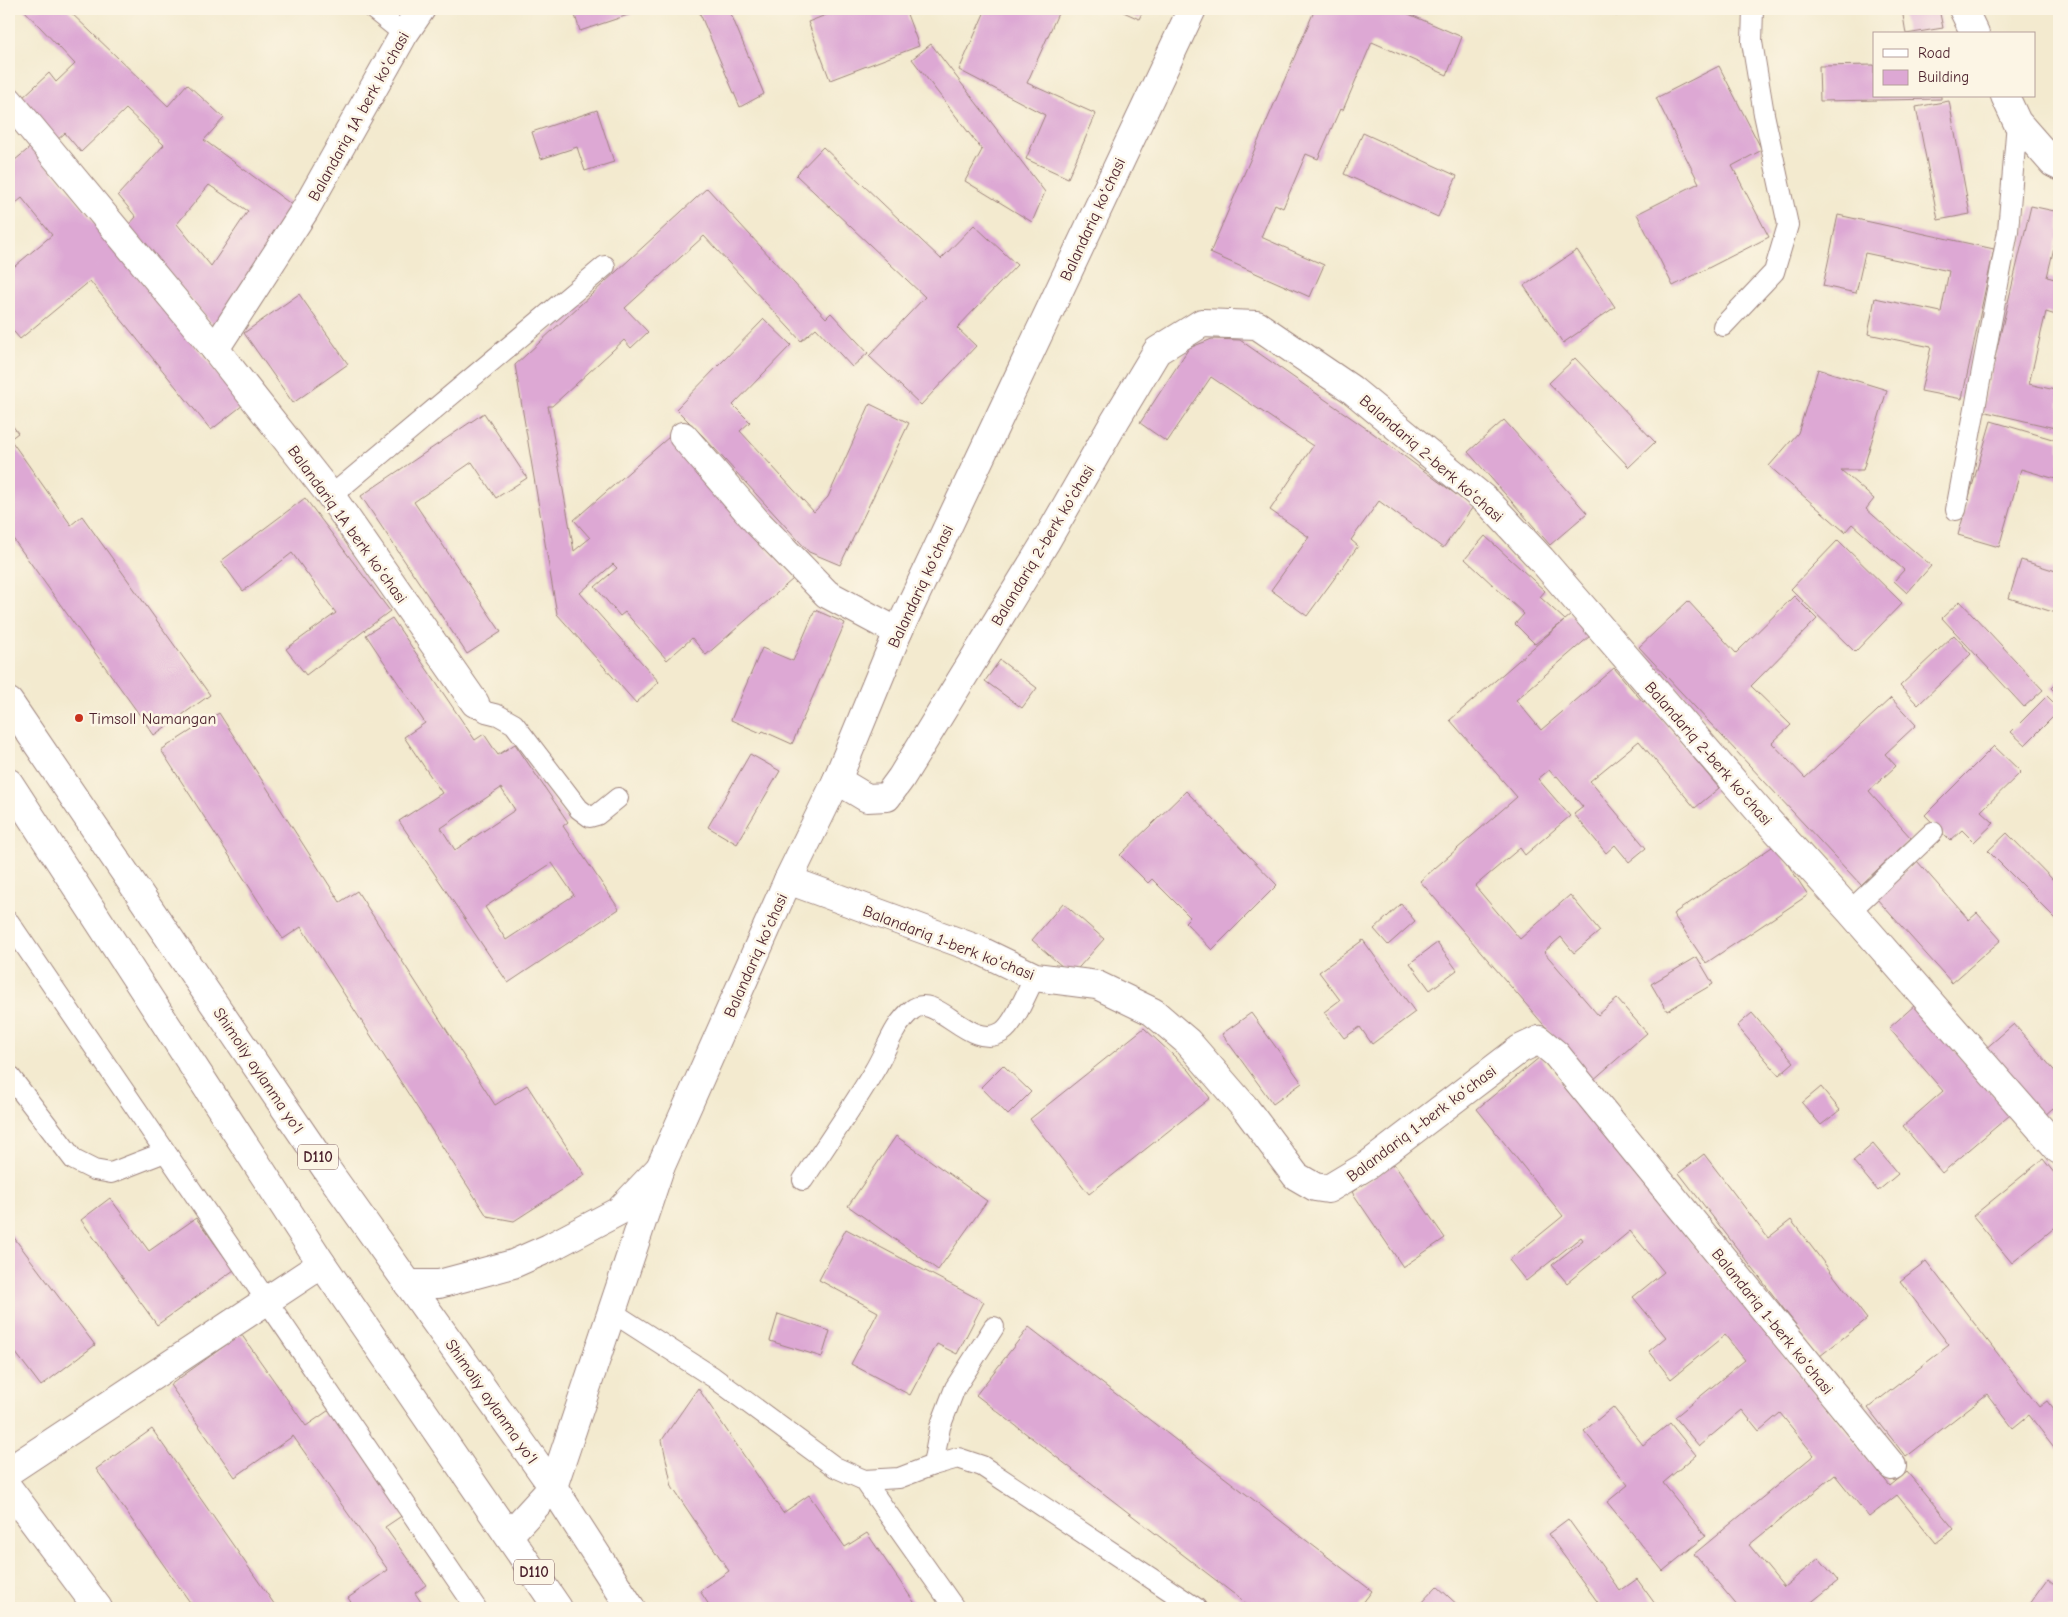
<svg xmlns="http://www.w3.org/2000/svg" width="2068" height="1617" font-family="'Comic Neue',sans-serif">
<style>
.building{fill:#dda8d4;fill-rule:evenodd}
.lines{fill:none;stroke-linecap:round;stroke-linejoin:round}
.lane-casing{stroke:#9e847d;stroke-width:22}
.street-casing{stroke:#9e847d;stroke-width:30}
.secondary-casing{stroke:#9e847d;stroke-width:30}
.primary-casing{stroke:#9e847d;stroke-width:30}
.lane{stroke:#fff;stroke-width:20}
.street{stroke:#fff;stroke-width:28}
.secondary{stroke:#fff;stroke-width:28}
.primary{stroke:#fff;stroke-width:28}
.poi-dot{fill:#c8321e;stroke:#fcf5e5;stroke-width:2}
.labels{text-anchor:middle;stroke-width:5;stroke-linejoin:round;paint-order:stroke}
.shield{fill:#fcf5e5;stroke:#7f5f63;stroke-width:1}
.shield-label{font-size:15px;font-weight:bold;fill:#4a1f2b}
.street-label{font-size:16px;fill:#4a1f2b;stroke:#fcf5e5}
.poi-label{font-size:16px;fill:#4a1f2b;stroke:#fcf5e5;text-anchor:start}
</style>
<rect width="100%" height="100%" fill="#fcf5e5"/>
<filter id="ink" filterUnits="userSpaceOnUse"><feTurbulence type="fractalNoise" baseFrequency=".02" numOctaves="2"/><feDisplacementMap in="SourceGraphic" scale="10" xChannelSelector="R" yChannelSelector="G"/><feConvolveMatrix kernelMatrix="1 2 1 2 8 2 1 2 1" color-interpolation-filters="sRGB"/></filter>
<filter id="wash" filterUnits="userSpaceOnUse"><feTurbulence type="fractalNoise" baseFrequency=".0096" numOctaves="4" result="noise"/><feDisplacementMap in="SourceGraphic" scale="20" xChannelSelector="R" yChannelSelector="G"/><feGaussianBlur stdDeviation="1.12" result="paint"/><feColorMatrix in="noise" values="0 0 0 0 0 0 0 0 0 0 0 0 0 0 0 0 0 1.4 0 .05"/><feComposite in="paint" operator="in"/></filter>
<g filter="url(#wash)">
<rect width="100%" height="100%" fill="#f3eacf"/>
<g id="blocks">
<g class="building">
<path d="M23,9h44l101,97 19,-22 37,34 -20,22 91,67 -80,120 -87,-101 8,-9 -18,-22 46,-50 -38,-36 -45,43 -16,-19 -9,8 -35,-42 28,-26 7,9 19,-18zM209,185l39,26 -37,55 -34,-42z"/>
<path d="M573,9h73l-66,22z"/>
<path d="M698,9h31l35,85 -24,13z"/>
<path d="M841,9h64l14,37 -89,34 -22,-58z"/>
<path d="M986,9h74l-33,74 69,31 -28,64 -42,-19 19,-44 -86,-45z"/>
<path d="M1117,9h27l-5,10z"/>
<path d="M1315,9h82l65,28 -15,38 -75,-33 -29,68 -3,-1 -22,50 -12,-5 -23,54 -8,-4 -14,33 63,28 -14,32 -100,-44z"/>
<path d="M1601,9h19l-3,7z"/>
<path d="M1902,9h37l4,19 -37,6z"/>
<path d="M931,44l114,148 -13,30 -67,-41 17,-31 -70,-91z"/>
<path d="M1874,65v31h67v3l-121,2 -1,-35z"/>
<path d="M1719,66l43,84 -30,16 37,71 -96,49 -36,-72 62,-31 -43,-85z"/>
<path d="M1949,101l21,113 -32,6 -22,-113z"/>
<path d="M597,110l17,52 -29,9 -8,-24 -36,12 -9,-27z"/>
<path d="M1363,133l94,43 -19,41 -94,-43z"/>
<path d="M32,146l211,259 -32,25 -121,-149 -70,58 -11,-13v-55l43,-36 -30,-37 -13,11v-44z"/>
<path d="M823,147l118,112 33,-34 43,40 -60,63 19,18 -55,59 -52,-49 56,-59 -129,-122z"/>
<path d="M707,188l119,130 5,-5 37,40 -16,14 -36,-39 -15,13 -97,-105 -79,72 23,24 -17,16 -7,-8 -72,66h-4l26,145 16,-13 -16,-18 95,-83 124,142 -87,76 -14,-17 -25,22 -42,-48 -5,4 -25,-29 22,-19 -4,-4 -33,29 79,89 -23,21 -79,-89 -42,-249z"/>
<path d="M2031,206l28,6v28l-3,-1 -9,38 12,3v36l-13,-4 -17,72 30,7v38l-77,-18z"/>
<path d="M1838,215l156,34 -32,150 -41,-8 10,-44 -63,-13 7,-36 66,14 8,-41 -84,-18 -9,40 -33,-7z"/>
<path d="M1577,250l38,57 -52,36 -39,-57z"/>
<path d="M299,294l49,70 -55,39 -49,-70z"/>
<path d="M764,319l27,26 -58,60 17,17 -10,9 74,81 14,-15 42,-93 39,19 -69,142 -31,-13 -106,-116 -27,-27z"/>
<path d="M1212,339l28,1 130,91 103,76 -30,41 -64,-47 -28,39 7,6 -51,70 -36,-26 38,-53 -39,-27 43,-64 -102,-69 -44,65 -27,-19 49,-75z"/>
<path d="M1575,358l80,84 -26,25 -80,-84z"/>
<path d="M1818,369l69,21 -24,80h-22l33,29 -8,10 65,57 -24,27 -13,-12 10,-11 -52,-46 -7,8 -76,-66 29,-33z"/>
<path d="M484,413l43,65 -31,20 -24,-36 -58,40 87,130 -34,22 -106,-158z"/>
<path d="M1504,420l83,93 -37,32 -82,-93z"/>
<path d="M9,421l9,12 -8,6 61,86 11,-9 128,179 -56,40 -145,-202z"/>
<path d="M1991,421l68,20v39l-38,-11 -22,78 -41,-12z"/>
<path d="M305,498l85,113 -84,64 -20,-26 50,-36 -44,-60 -49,38 -22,-30z"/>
<path d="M1485,536l60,55 -5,6 25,23 6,-5 19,21 -74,64 25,30 73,-62 29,34 3,-1 73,87 -24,20 -56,-67 -49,40 56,67 -17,14 -14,-17 -9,8 -32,-39 9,-7 -26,-31 -2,1 -6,-7 -11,9 32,37 -45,39 -5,-7 -45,38 45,53 50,-44 30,36 -26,22 -13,-16 -17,15 54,63 19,-16 30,34 -55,48 -172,-200 97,-84 -67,-77 114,-99 -29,23 -20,-20 9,-10 -59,-55z"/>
<path d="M1838,540l64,63 -47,49 -64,-63z"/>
<path d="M2021,560l38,12v42l-50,-16z"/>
<path d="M1794,596l23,23 -66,67 40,39 -19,18 33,35 86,-80 25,27 -31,29 11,12 -27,25 42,47 -50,47 -222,-238 49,-46 48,52z"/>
<path d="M1960,601l83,89 -19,17 -82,-89z"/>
<path d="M815,610l30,13 -53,121 -29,-13 -2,2 -30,-13 31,-72 31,13z"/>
<path d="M392,618l83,122 9,-6 14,21 17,-11 53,78 -5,4 56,83 -111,74 -109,-162 43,-28 -38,-56 21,-14 -59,-88zM501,788l14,22 -60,40 -14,-22zM552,863l22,32 -68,45 -21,-33z"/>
<path d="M1954,635l17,19 -53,51 -18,-19z"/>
<path d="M1000,660l37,28 -15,20 -37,-27z"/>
<path d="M2059,680v16l-8,-8z"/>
<path d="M2047,696l12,12v3l-34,34 -14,-13z"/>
<path d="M219,713l121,189 17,-11 138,214 32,-20 58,90 -71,46 -27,-5 -186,-289 -18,12 -122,-189z"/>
<path d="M1994,746l27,26 -40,39 13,12 -20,19 -12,-12 -12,11 -25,-26z"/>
<path d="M750,754l30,17 -43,73 -29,-17z"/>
<path d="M1186,791l91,94 -65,65 -27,-28 5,-5 -38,-38 -4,4 -28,-28z"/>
<path d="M2007,833l52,53v36l-71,-71z"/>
<path d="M1775,845l33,50 -102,68 -33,-49z"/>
<path d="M1917,861l52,59 8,-7 24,27 -49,43 -76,-85z"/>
<path d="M1063,903l41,36 -32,36 -40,-35z"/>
<path d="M1401,904l14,17 -27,24 -14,-16z"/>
<path d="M1363,940l52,72 -43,32 -12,-17 -16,11 -20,-26 16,-12 -21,-28z"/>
<path d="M1437,943l20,27 -27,20 -20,-27z"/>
<path d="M1697,957l16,27 -46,27 -16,-27z"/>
<path d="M1915,1005l95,110 -68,58 -39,-47 40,-35 -54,-63z"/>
<path d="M1251,1013l51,70 -29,21 -51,-70z"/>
<path d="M1752,1013l42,49 -15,13 -42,-49z"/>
<path d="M2014,1024l45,52v39l-6,-7 -10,9 -59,-67z"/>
<path d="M1144,1028l45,42 21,28 -121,96 -59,-75z"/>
<path d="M1540,1057l350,429 17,-14 47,57 -18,14 -39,-48 -28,22 -34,-42 -86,70 35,42 35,-29 19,23 -34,27h-65l-45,-54 120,-99 -34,-42 -21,18 -17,-21 -43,36 -24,-29 70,-57 -20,-25 -54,44 -22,-28 17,-14 -33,-40 31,-25 -34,-41 -63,52 -15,-18 31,-25 -2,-3 -55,44 -17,-21 54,-44 -86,-107z"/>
<path d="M1003,1065l28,27 -23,23 -27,-28z"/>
<path d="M1821,1087l19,23 -19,15 -19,-22z"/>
<path d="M896,1136l91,65 -49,69 -90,-64z"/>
<path d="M1873,1144l25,30 -20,17 -25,-30z"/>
<path d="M1704,1154l64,84 23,-18 76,99 -47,37 -141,-183z"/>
<path d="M2043,1159l16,20v45l-47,39 -39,-47z"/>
<path d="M1394,1164l51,74 -42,29 -51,-75z"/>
<path d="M110,1198l39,53 47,-33 38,52 -77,55 -76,-105z"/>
<path d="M846,1229l138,73 -27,52 -20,-10 -27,51 -59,-31 27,-52 -59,-32z"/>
<path d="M9,1231l86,114 -54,41 -32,-42z"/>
<path d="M1926,1261l113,146 8,-6 12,16v33l-2,1 -28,-36 -16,13 -26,-34 -81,63 -38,-49 81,-63 -49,-64z"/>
<path d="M778,1314l52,17 -8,26 -52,-16z"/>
<path d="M1029,1327l343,264 -13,17h-107l-276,-213z"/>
<path d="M241,1334l65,92 26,-18 74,105 -21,14 41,58 -11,8 10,15h-70l-7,-10 40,-28 -95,-134 -58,41 -65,-92z"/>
<path d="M698,1388l85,125 26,-18 36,52 22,-14 51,75h-207l-11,-17 29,-20 -57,-84 -10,-47z"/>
<path d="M1613,1407l30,38 27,-22 26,32 -33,28 43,53 -43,35 -56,-69 21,-17 -44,-54z"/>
<path d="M152,1429l125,179h-83l-98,-139z"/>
<path d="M1568,1519l52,72 17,-12 21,29h-56l-54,-74z"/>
<path d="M2048,1579l11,9v20h-32z"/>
<path d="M1437,1586l24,22h-40l-3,-2z"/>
</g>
</g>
</g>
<g filter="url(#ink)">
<use href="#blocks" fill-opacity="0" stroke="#9e847d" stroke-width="1"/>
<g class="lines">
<defs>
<g id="lane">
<path d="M373,9l31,25"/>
<path d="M1723,326l51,-54 14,-47 -24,-111 -12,-72 1,-33"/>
<path d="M331,496l274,-230"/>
<path d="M1956,510l52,-279 9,-109"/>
<path d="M475,703l11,9 12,3 16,9 65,85 11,8 7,-2 21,-17"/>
<path d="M1850,911l83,-79"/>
<path d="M9,922l467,686"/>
<path d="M9,1075l65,85 20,10 17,3 54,-21"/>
<path d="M803,1180c24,-36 49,-72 71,-109 12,-19 19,-46 38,-61 24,-20 58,42 90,22 13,-8 25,-41 33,-55"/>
<path d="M612,1312l101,65 122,90 29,13 35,-2 34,-13 25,-7 24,8 214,142"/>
<path d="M933,1465l7,-38 15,-39 39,-61"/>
<path d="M864,1480l89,126"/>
</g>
<g id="street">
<path d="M1963,9l12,25"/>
<path d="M2005,96l12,26 36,41 6,3"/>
<path d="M9,101l206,248 116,147 144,207"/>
<path d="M215,349l90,-139 99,-176 17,-25"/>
<path d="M683,436l74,86 70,72 71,38"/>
<path d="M837,780l30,18 20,-1 14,-19 144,-235 67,-117 45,-75 45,-28 55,2 94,64 137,113 53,57 219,253 90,99 209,239"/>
<path d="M788,880l189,69 58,28 62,8 56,27 35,30 58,67 50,67 19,11 13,2 40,-24 152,-116 19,-9 17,14 336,412"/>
<path d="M9,1471l313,-207"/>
<path d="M9,1489l89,119"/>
</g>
<path id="secondary" d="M509,1535l44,-48 107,-319 128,-288 49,-100 61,-148 294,-623"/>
<g id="primary">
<path d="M9,702l318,468 226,317 78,121"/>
<path d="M9,783l313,481 236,344"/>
<path d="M408,1284h31l30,-8 44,-12 36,-16 70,-37 41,-43"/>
</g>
</defs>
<use href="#lane" class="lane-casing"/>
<use href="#street" class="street-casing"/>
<use href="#secondary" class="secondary-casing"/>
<use href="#primary" class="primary-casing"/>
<use href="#lane" class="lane"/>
<use href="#street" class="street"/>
<use href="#secondary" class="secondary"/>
<use href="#primary" class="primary"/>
</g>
</g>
<circle class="poi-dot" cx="79" cy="718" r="5"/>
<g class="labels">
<g class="shield">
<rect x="298" y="1144.5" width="40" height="25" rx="4"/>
<rect x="514" y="1559.5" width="40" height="25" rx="4"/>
</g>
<g class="shield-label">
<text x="318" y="1162">D110</text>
<text x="534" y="1577">D110</text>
</g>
<g class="street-label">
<text transform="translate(358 116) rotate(-61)" y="6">Balandariq 1A berk koʻchasi</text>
<text transform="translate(1092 219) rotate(-65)" y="6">Balandariq koʻchasi</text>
<text transform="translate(1432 458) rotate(41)" y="6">Balandariq 2-berk koʻchasi</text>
<text transform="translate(348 524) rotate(54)" y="6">Balandariq 1A berk koʻchasi</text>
<text transform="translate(1042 545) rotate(-59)" y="6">Balandariq 2-berk koʻchasi</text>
<text transform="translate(920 586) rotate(-65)" y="6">Balandariq koʻchasi</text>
<text transform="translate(1709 753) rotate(49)" y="6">Balandariq 2-berk koʻchasi</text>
<text transform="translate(949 942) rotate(21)" y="6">Balandariq 1-berk koʻchasi</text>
<text transform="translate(755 955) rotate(-66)" y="6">Balandariq koʻchasi</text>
<text transform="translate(259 1070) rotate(56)" y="6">Shimoliy aylanma yoʻl</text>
<text transform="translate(1421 1123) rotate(-37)" y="6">Balandariq 1-berk koʻchasi</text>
<text transform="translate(1773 1321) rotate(51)" y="6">Balandariq 1-berk koʻchasi</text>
<text transform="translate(492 1401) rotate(55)" y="6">Shimoliy aylanma yoʻl</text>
</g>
<g class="poi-label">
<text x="89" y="724">Timsoll Namangan</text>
</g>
</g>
<rect width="2068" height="1617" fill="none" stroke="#fcf5e5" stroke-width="30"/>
<rect x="1873" y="32" width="162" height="65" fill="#fcf5e5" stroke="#b59f9b"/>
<rect x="1883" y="49" width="25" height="8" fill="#ffffff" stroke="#b59f9b"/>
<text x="1918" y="58" font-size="15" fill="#4a1f2b">Road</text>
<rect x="1883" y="70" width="25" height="15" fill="#dda8d4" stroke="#b59f9b"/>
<text x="1918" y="82" font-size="15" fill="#4a1f2b">Building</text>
</svg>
